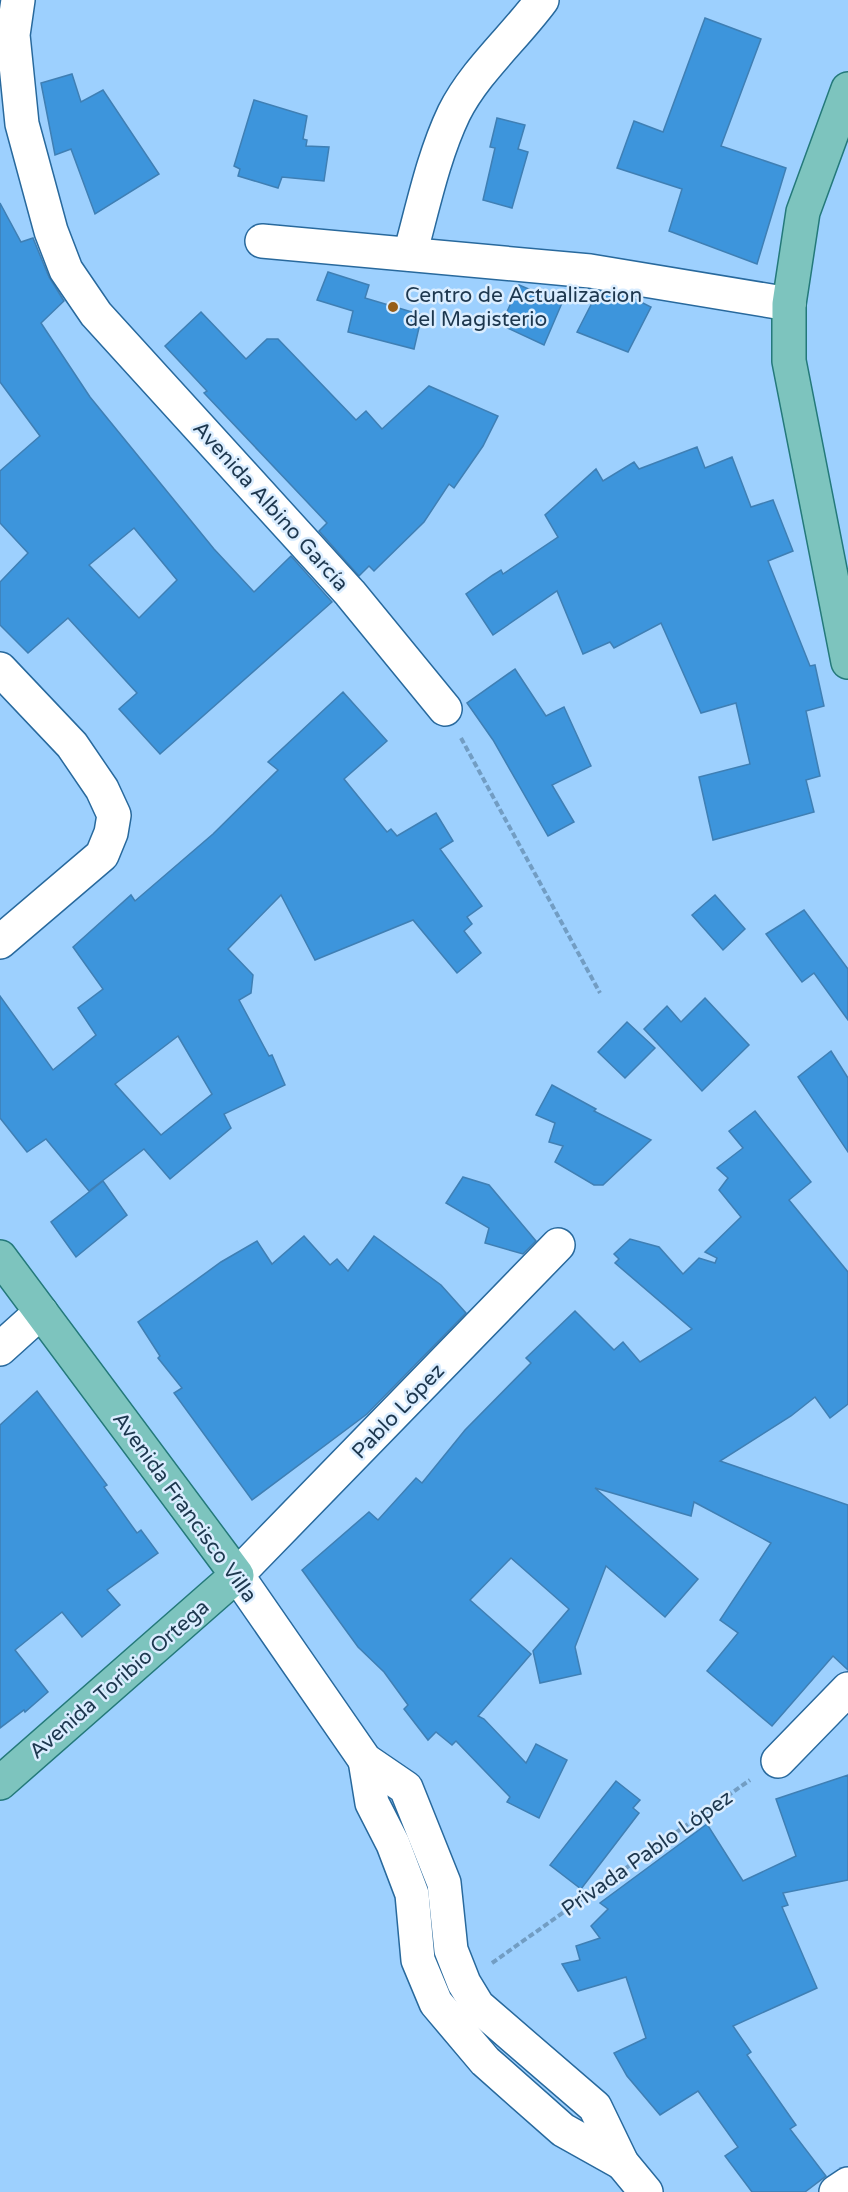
<svg xmlns="http://www.w3.org/2000/svg" width="848" height="2192" font-family="'Varela Round',sans-serif">
<style>
.building{fill:#3d95dc;stroke:#3f7fb4;stroke-width:1.5;fill-rule:evenodd}
.lines{fill:none;stroke-linecap:round;stroke-linejoin:round}
.minor-casing{stroke:#28699d;stroke-width:36}
.major-casing{stroke:#24797a;stroke-width:36}
.path{stroke:#729dc3;stroke-width:4;stroke-dasharray:6 3;stroke-linecap:butt}
.minor{stroke:#fff;stroke-width:33}
.major{stroke:#7dc4be;stroke-width:33}
.poi-dot{fill:#965e19;stroke:#daedff;stroke-width:2}
.labels{text-anchor:middle;stroke-width:5;stroke-linejoin:round;paint-order:stroke}
.poi-label{font-size:21px;fill:#1d374e;stroke:#daedff;text-anchor:start}
.street-label{font-size:21px;fill:#1d374e;stroke:#daedff}
</style>
<rect width="100%" height="100%" fill="#9dd0fe"/>
<g class="building">
<path d="M705,18l56,21 -40,107 65,22 -29,96 -88,-33 13,-42 -65,-21 17,-47 29,11z"/>
<path d="M72,74l9,28 22,-12 56,84 -64,40 -24,-65 -16,6 -14,-72z"/>
<path d="M254,100l53,16 -4,23 4,1 -1,6 23,1 -5,34 -42,-4 -4,11 -40,-12 2,-7 -6,-3z"/>
<path d="M497,118l28,7 -7,24 10,3 -16,56 -29,-8 12,-52 -5,-1z"/>
<path d="M0,203l21,39 12,-4 16,39 15,24 -23,22 49,74 124,152 40,43 37,-36 41,46 -172,152 -41,-45 18,-16 -69,-75 -40,35 -28,-28v-43l28,-29 -28,-30v-52l40,-35 -40,-54zM134,528l43,52 -38,38 -50,-53z"/>
<path d="M328,272l41,13 -4,13 57,17 -8,34 -66,-17 5,-21 -36,-11z"/>
<path d="M519,285l43,18 -18,42 -43,-20z"/>
<path d="M598,291l33,6 20,10 -23,45 -51,-20z"/>
<path d="M201,312l45,47 21,-20h11l78,81 10,-9 16,18 47,-43 69,30 -15,30 -29,42 -5,-4 -25,38 -50,49 -5,-5 -10,10 -40,-45 8,-8 -123,-130 3,-2 -42,-45z"/>
<path d="M697,447l8,21 27,-11 19,50 22,-7 20,51 -25,10 42,105 5,-1 9,41 -18,5 14,65 -14,4 8,32 -101,28 -14,-63 51,-13 -14,-61 -35,10 -40,-90 -47,25 -4,-6 -27,12 -26,-63 -64,44 -27,-41 27,-19 8,-5 2,4 55,-37 -13,-22 51,-46 7,12 31,-19 5,7z"/>
<path d="M515,669l31,47 18,-9 27,59 -39,19 22,37 -26,14 -55,-96 -26,-37z"/>
<path d="M343,692l44,49 -43,38 43,53 4,-3 6,7 39,-23 17,28 -13,8 42,57 -15,11 5,7 -8,7 17,22 -24,20 -44,-53 -98,40 -34,-65 -53,54 25,26 -2,18 -12,7 30,56 3,-1 13,30 -61,29 7,14 -61,51 -26,-30 -55,42 -43,-52 -19,13 -27,-34v-122l53,74 43,-35 -18,-27 25,-19 -30,-42 58,-52 4,6 78,-67 65,-64 -10,-8zM178,1036l34,58 -51,41 -46,-51z"/>
<path d="M715,895l30,34 -22,21 -31,-35z"/>
<path d="M804,910l44,59v51l-34,-47 -12,9 -36,-48z"/>
<path d="M705,998l44,47 -47,46 -58,-62 23,-23 14,16z"/>
<path d="M627,1022l28,26 -30,30 -27,-26z"/>
<path d="M831,1051l17,27v74l-50,-75z"/>
<path d="M552,1085l44,24 -2,2 57,29 -48,45h-9l-39,-23 8,-16 -14,-4 6,-19 -19,-8z"/>
<path d="M755,1111l56,71 -22,18 59,72v132l-18,14 -15,-21 -24,19 -71,45 128,44v165l-15,-14 -61,70 -65,-55 31,-38 -18,-13 51,-77 -77,-41 -3,14 -96,-28 103,91 -33,38 -59,-51 -31,81 6,27 -41,9 -7,-32 36,-42 -58,-51 -41,42 61,54 -53,62 6,3 42,44 10,-19 31,16 -28,58 -32,-16 3,-5 -54,-56 -4,4 -16,-13 -8,8 -24,-31 4,-4 -24,-33 -26,-25 -56,-77 67,-58 9,8 38,-42 6,5 43,-53 66,-67 -5,-5 49,-47 39,39 9,-8 17,20 52,-33 -77,-66 4,-4 -5,-5 16,-15 29,8 24,27 16,-16 16,5 2,-5 -12,-6 36,-35 -22,-27 9,-12 -11,-10 26,-20 -14,-17z"/>
<path d="M463,1177l26,8 47,56 -13,13 -38,-11 4,-15 -43,-25z"/>
<path d="M103,1181l24,34 -51,42 -25,-35z"/>
<path d="M304,1236l26,29 7,-6 11,12 26,-35 67,49 25,28 -99,101 -115,86 -78,-107 8,-5 -24,-30 2,-2 -22,-34 83,-60 36,-21 15,23z"/>
<path d="M37,1391l70,94 -3,2 33,46 4,-3 17,23 -51,37 13,15 -38,32 -20,-25 -47,38 33,42 -23,20 -1,-2 -24,18v-303z"/>
<path d="M848,1775v105l-65,13 5,12 -6,2 35,81 -84,38 18,26 -4,3 49,70 -6,4 36,47 -21,16h-53l-27,-36 13,-9 -40,-56 -38,24 -33,-39 -13,-23 32,-15 -20,-61 -48,14 -16,-27 18,-4 -4,-14 24,-8 -9,-12 17,-17 -8,-6 107,-79 36,57 53,-25 -20,-57z"/>
<path d="M616,1781l24,19 -7,8 6,5 -58,76 -31,-24z"/>
</g>
<g class="lines">
<defs>
<g id="minor">
<path d="M18,0l-5,35 9,89 29,107 15,39 30,44 254,279 95,116"/>
<path d="M262,241l328,30 199,33"/>
<path d="M410,254c13,-47 23,-97 44,-141 21,-42 60,-75 88,-113"/>
<path d="M0,669l72,76 30,44 12,26 -3,18 -9,22 -102,87"/>
<path d="M558,1245l-321,330 128,185 41,28 38,95 7,67 13,33 14,23 117,101 27,56 24,29"/>
<path d="M0,1349l41,-37"/>
<path d="M365,1760l7,43 21,41 19,50 6,66 18,43 49,58 78,69 59,33"/>
<path d="M778,1761l70,-72"/>
<path d="M836,2192l12,-8"/>
</g>
<g id="major">
<path d="M848,89l-45,123 -14,92v57l59,301"/>
<path d="M0,1257l237,318 -237,208"/>
</g>
</defs>
<use href="#minor" class="minor-casing"/>
<use href="#major" class="major-casing"/>
<g class="path">
<path d="M461,738l139,255"/>
<path d="M492,1963l258,-183"/>
</g>
<use href="#minor" class="minor"/>
<use href="#major" class="major"/>
</g>
<circle class="poi-dot" cx="393" cy="307" r="6"/>
<g class="labels">
<g class="poi-label">
<text x="405" y="302">Centro de Actualizacion<tspan x="405" dy="24">del Magisterio</tspan></text>
</g>
<g class="street-label">
<text transform="translate(271 506) rotate(48)" y="7">Avenida Albino García</text>
<text transform="translate(398 1411) rotate(-46)" y="7">Pablo López</text>
<text transform="translate(185 1507) rotate(54)" y="7">Avenida Francisco Villa</text>
<text transform="translate(119 1679) rotate(-41)" y="7">Avenida Toribio Ortega</text>
<text transform="translate(647 1853) rotate(-35)" y="7">Privada Pablo López</text>
</g>
</g>
</svg>
